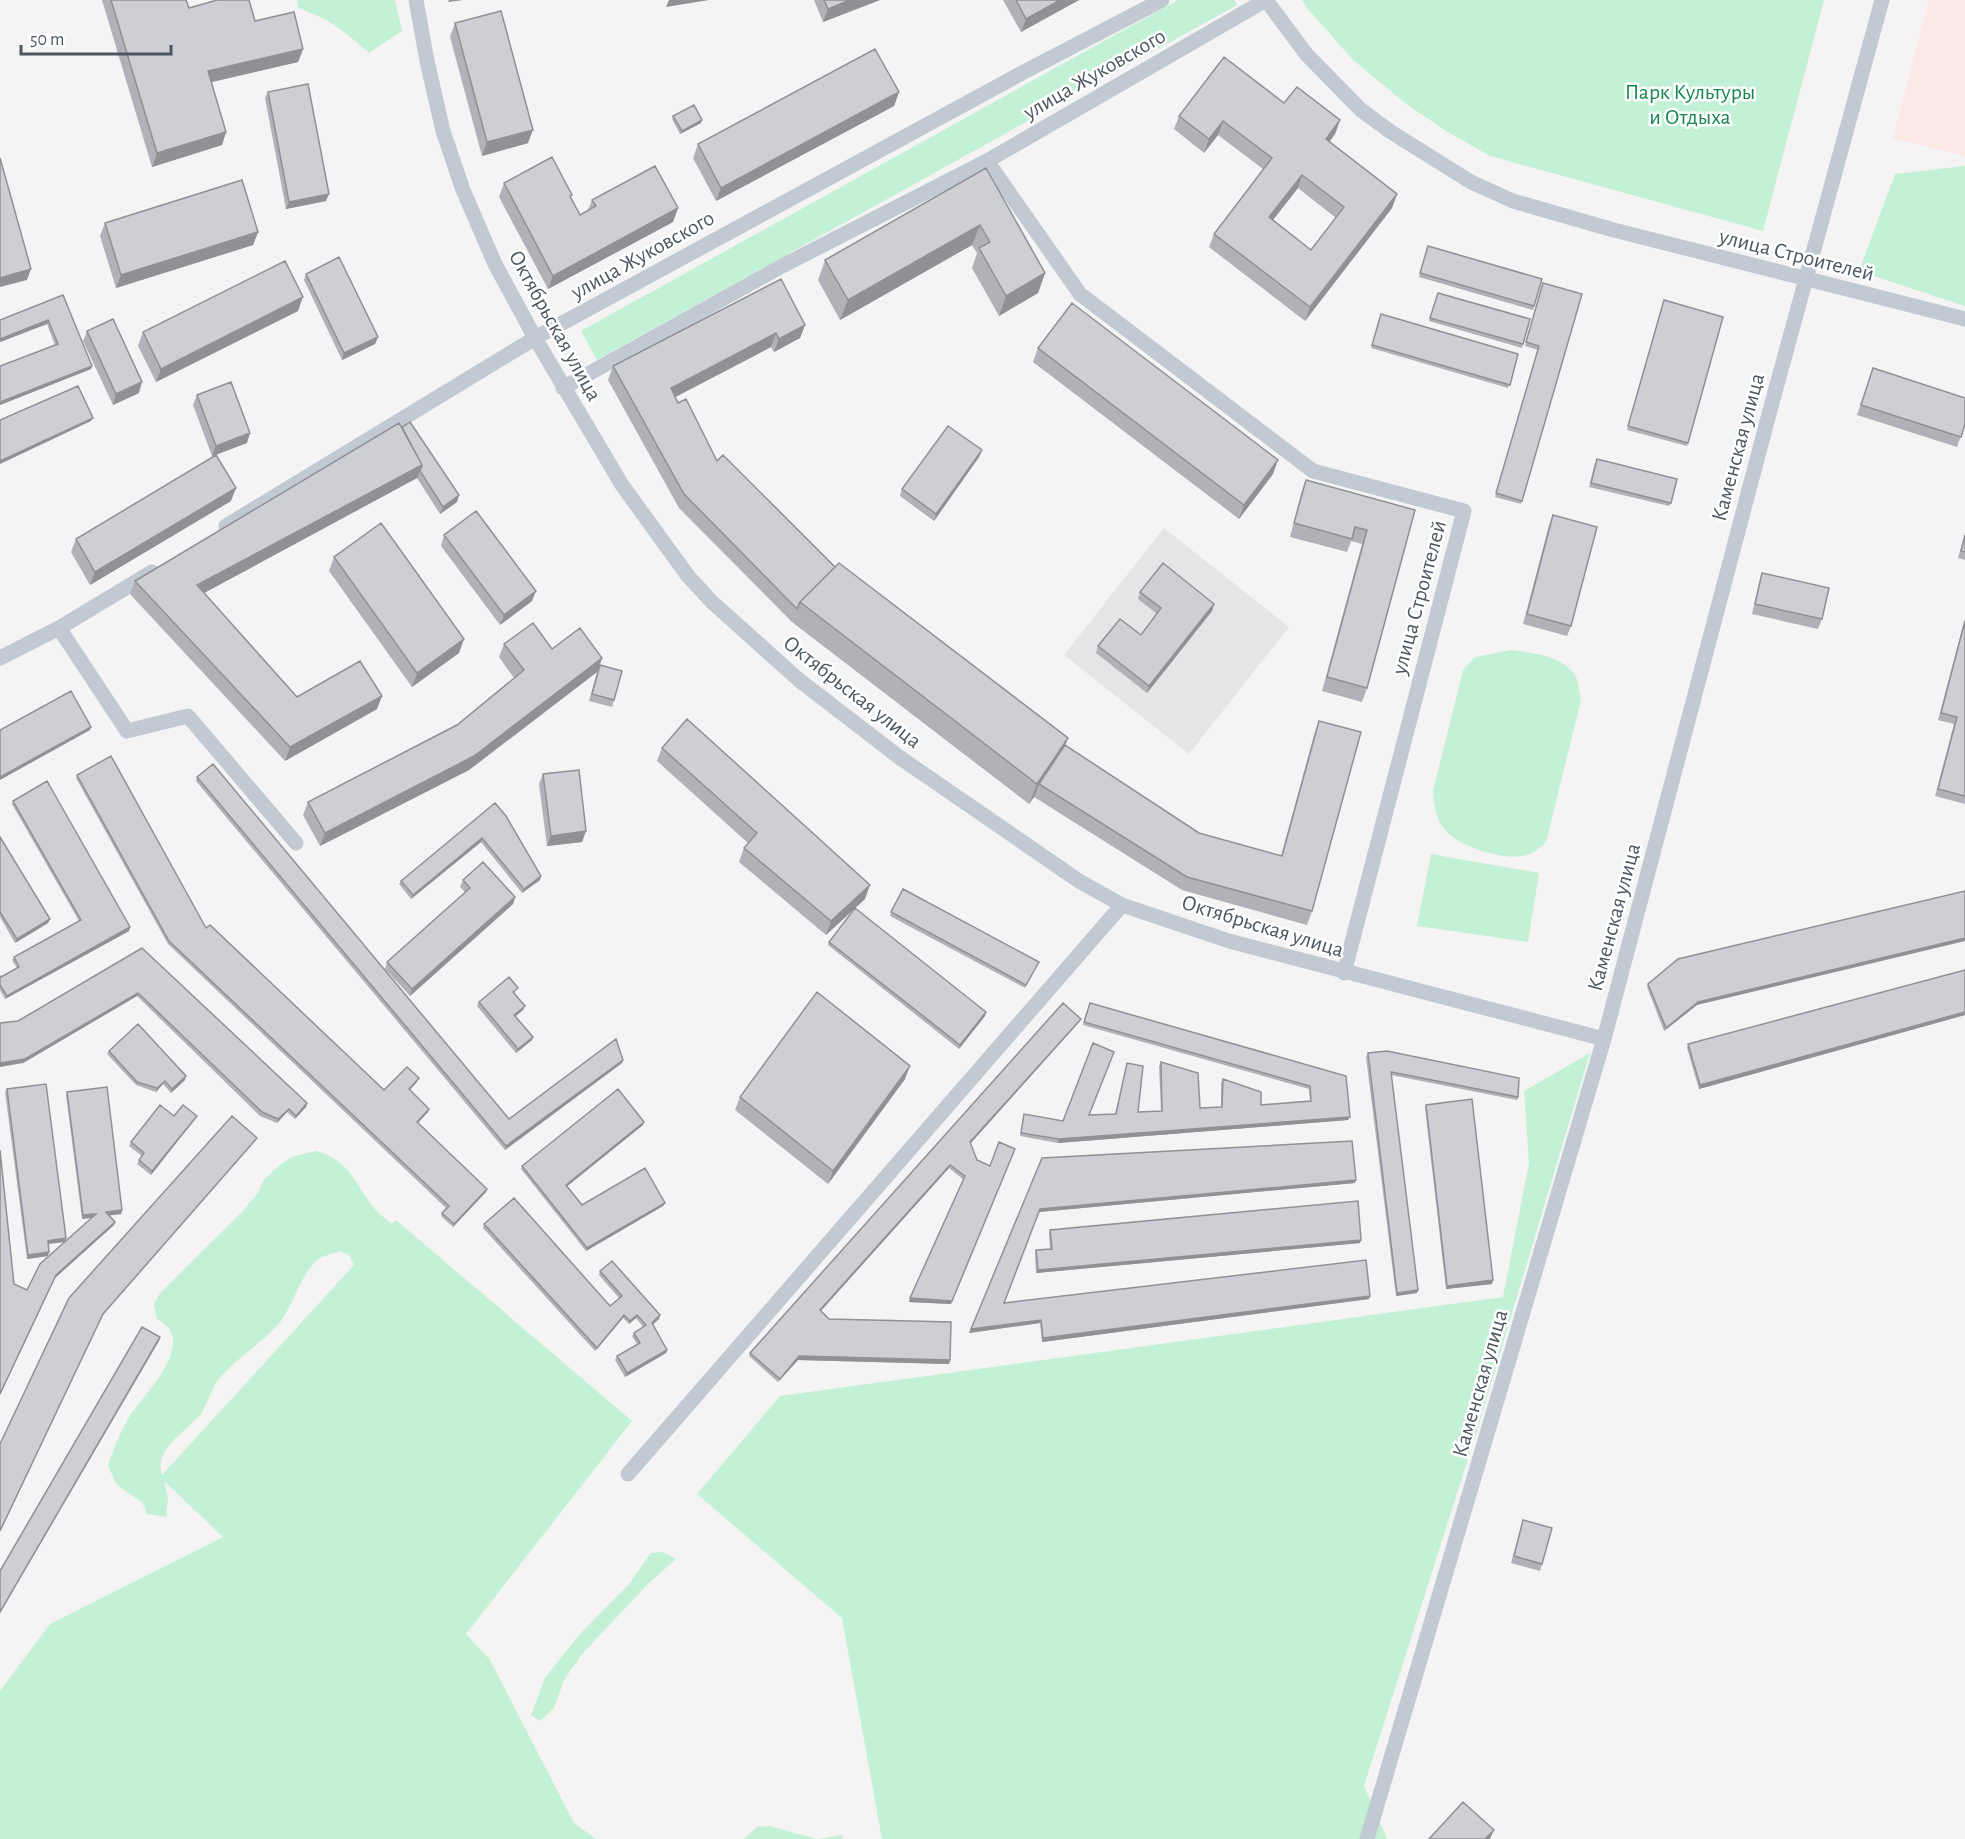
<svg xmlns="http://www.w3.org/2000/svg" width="1965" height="1839" viewBox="0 0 1965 1839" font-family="'Alegreya Sans',sans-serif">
<rect width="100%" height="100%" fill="#f5f3f3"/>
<path fill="#e6e4e5" d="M1164,528L1289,627L1189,754L1064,655Z"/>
<path fill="#fce8e6" d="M1929,0H1965V156L1893,138Z"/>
<path fill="#c3f1d5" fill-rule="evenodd" d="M297,0H395L402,31L369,53C344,31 330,19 298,8Z
M1178,0H1234L1237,5L597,360L581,331Z
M1302,0H1824L1763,231L1490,156L1446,131L1405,103L1352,59L1308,9Z
M1965,166V306L1859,271L1895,174Z
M1512,650C1533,653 1564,656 1576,677C1579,683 1579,693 1581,700L1546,842C1538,849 1532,855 1522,856C1502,860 1458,846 1445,830C1436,819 1434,805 1433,791L1463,670L1475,657Z
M1431,854L1539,873L1528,942L1417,926Z
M1590,1053L1475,1437L1364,1786L1387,1839H882L842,1618L697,1494L780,1396L1503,1297L1529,1163L1524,1091Z
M316,1151C350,1160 354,1183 374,1208C379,1214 386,1219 392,1224L396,1220L632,1421L466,1634L490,1660L574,1823L596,1839H0V1691L50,1624L223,1537L164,1481L168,1497L166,1517L147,1514L142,1502L117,1485L108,1466C113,1449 119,1435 128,1419C142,1396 201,1341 157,1319L154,1305L160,1293L241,1213L258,1193L263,1181L281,1164L292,1157ZM340,1251L349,1255L354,1265L162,1475C153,1447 189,1431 202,1412C209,1401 212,1385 222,1375C239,1357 260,1344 277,1326C294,1307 301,1269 322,1257C328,1255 334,1253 340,1251Z
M663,1552L676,1559L648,1584L582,1654L564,1680L554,1708L540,1721L531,1715L545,1678L578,1636L629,1584L651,1553Z
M769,1826L818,1839L843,1835L842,1839H744L757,1827Z"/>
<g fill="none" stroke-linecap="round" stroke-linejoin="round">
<path stroke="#c1cad2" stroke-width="15" d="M416,0L427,61L443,131L463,190L495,264L535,338L622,485L688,576L712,602L799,680L899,757L1079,881L1122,905L1229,941L1604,1039
M1266,0L1307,55L1361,110L1391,132L1471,182L1513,201L1610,229L1965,319
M987,161L1080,294L1313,471L1464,511L1344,973
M563,388L782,266L987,161L1266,0
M226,526L535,338L1020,74L1162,0
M59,628L127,731L188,716L296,843
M0,658L59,628L152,572
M628,1474L1122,905
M1367,1839L1604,1039L1769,414L1882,0"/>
</g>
<path fill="#b0b2b7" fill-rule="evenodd" d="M102,0H186L189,8L255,21L303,49L298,62L211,82L226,132L222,145L152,167Z
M814,0H880L823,22Z
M1003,0H1079L1021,32Z
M455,23L528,143L482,156L450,37Z
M268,92L326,201L286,209L265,98Z
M899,92L894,106L716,201L693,158L698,144Z
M1284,103L1340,120L1335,134L1329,142L1397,194L1392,208L1305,321L1209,247L1214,234L1263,169L1218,135L1204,153L1174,129L1179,116ZM1298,188L1336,218L1311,250L1273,220Z
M673,116L701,123L680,134L672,119Z
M986,168L1045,273L1038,293L999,316L972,268L977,253L972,245L840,320L818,280L825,260Z
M504,183L571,199L580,215L588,210L592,200L678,208L673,222L548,289L499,197Z
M105,223L258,232L253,245L116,288L100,236Z
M1428,246L1542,279L1533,310L1419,277Z
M306,274L378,337L375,344L342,360L304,280Z
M1543,283L1582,294L1521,504L1495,497L1538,350L1525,346Z
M1438,293L1530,319L1522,348L1429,321Z
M63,295L92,366L91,369L0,405V366L55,345L47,324L0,342Z
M1664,300L1723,317L1687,446L1627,430Z
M298,311L156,382L138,346L143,332Z
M1381,314L1518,354L1508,388L1371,348Z
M805,325L800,338L774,352L771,347L675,397L717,461L835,567L1065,745L1199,833L1281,856L1314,735L1319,721L1312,911L1307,925L1182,890L1034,797L1029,804L792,622L679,508L608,380L613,366Z
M87,331L139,393L113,405L83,341Z
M1038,348L1273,474L1239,519L1033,362Z
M1873,368L1965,424L1957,447L1857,415Z
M197,395L247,443L216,455L231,501L90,585L71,552L76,539L216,455L212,456L193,405Z
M402,427L459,495L457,502L440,514L417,478L204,593L297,697L377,709L285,761L130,594L135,581Z
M982,450L979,457L934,521L900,496L902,489Z
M1595,463L1671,503L1669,506L1589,487Z
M1306,480L1415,510L1367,688L1362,702L1322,691L1362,544L1351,541L1347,552L1290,537L1301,494Z
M1553,515L1571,626L1567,636L1523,624L1549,525Z
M1965,533V560L1958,558Z
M444,535L532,601L500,625L441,546Z
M334,557L459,653L412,687L329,571Z
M1762,573L1822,619L1818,629L1752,614L1759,583Z
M1140,592L1214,604L1212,611L1147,693L1096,653L1098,646L1141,635L1157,614L1138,599Z
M1965,618V804L1935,796L1954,724L1938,720Z
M504,644L552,649L602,658L600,665L614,700L612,707L589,701L597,672L469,770L320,846L303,815L308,802L457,725L514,678L499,657Z
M662,748L865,899L826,935L739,862L744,848L748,843L657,761Z
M543,774L586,831L582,842L547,846L539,784Z
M77,775L206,928L384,1090L417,1082L410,1090L429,1109L428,1112L418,1123L486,1192L453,1227L441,1216L442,1213L446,1208L168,944L76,778Z
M197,777L509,1119L623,1060L622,1063L505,1150L196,781Z
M13,801L130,927L129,931L5,999L0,990V976L1,977L17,968L12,960L14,957L79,921L12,804Z
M495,803L540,880L522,893L481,842L411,899L399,884L401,881Z
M0,837L48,923L15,943L0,917Z
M463,880L515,897L513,904L410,996L385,969L387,962L465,892L460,887Z
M891,912L1039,962L1025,988L890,916Z
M829,942L986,1012L985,1016L959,1049L828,945Z
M142,948L307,1103L306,1107L295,1119L287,1112L277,1123L260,1116L137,996L23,1063L18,1021Z
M1965,970V1015L1699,1089L1687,1048L1688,1044Z
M1648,984L1697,1005L1664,1031L1647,987Z
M516,992L514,994L525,1006L523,1010L516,1016L533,1037L532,1040L516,1053L477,1006L479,1002Z
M1090,1003L1346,1076L1348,1120L1058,1143L1020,1136L1024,1114L1063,1121L1089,1115L1115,1114L1127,1063L1138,1112L1161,1111L1159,1066L1161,1062L1200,1108L1221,1107V1083L1223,1079L1261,1105L1310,1101L1309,1089L1083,1025Z
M1079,1022L971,1143L951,1304L909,1302L964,1180L949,1168L821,1311L829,1319L950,1360L949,1364L798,1360L778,1382L749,1356L750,1353Z
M109,1051L185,1080L171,1093L163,1084L156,1092L136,1085L107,1054Z
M1368,1053L1518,1097L1517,1100L1391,1075L1418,1290L1417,1293L1396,1296L1366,1057Z
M905,1079L828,1184L735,1110L740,1097Z
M7,1089L66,1238L65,1241L92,1218L82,1219L66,1095L67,1092L122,1210L121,1214L109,1215L115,1222L114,1225L55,1278L0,1395L14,1284L27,1290L65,1242L48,1244V1256L27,1259L5,1092Z
M1426,1105L1492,1284L1446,1289L1425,1108Z
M174,1116H197L195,1119L151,1175L137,1164L142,1156L129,1146L131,1142Z
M643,1125L567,1186L582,1205L665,1203L663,1206L586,1251L521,1169L522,1166Z
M1042,1158L1355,1183L1039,1212L1004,1303L1369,1299L1042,1342L1040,1323L969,1333Z
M484,1224L610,1306L619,1298L599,1275L600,1271L660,1315L659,1319L653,1324L667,1350L666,1353L625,1377L615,1360L617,1356L637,1344L632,1336L634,1333L643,1327L636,1318L629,1324L623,1318L595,1351L483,1228Z
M1050,1230L1360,1243L1036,1273L1035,1254L1036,1250L1050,1249L1049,1233Z
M1523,1520L1542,1564L1540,1571L1511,1563Z"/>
<path fill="#909195" d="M449,0H463L448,2Z
M669,0H709L666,7Z
M850,0H880L823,22L828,9Z
M1060,0H1079L1021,32L1026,19Z
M303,49L298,62L203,84L208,71Z
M899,92L894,106L716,201L721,188Z
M702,120L701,123L680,134L682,131Z
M1340,120L1335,134L1321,153L1326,139Z
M1223,121L1218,135L1204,153L1209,139Z
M533,130L528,143L482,156L487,142Z
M226,132L222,145L152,167L157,153Z
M1302,175L1298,188L1264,231L1269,217Z
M329,194L326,201L286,209L289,202Z
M1397,194L1392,208L1305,321L1310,307Z
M678,208L673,222L548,289L553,276Z
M980,225L972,245L840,320L848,300Z
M258,232L253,245L116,288L121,275Z
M31,269L27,280L0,287V278Z
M1045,273L1038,293L999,316L1006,296Z
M303,297L298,311L156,382L161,369Z
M48,320L47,324L0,342V339Z
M805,325L800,338L774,352L779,339Z
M776,333L771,347L666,402L671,388Z
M378,337L375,344L342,360L344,353Z
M92,366L91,369L0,405V402Z
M142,382L139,393L113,405L116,394Z
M93,418L91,421L0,464V461Z
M250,433L247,443L212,456L216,446Z
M982,450L979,457L934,521L936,514Z
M1278,460L1273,474L1239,519L1244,505Z
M422,465L417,478L193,599L197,585Z
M236,488L231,501L90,585L95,572Z
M459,495L457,502L440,514L443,507Z
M536,591L532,601L500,625L504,615Z
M1214,604L1212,611L1147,693L1149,686Z
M464,639L459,653L412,687L417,673Z
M602,658L597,672L469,770L320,846L325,833Z
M382,696L377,709L285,761L290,747Z
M91,727L90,730L0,780V777Z
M1068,738L1061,758L1039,784L1034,797L1029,804L1037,784Z
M586,831L582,842L547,846L551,836Z
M482,838L481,842L411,899L413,895Z
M541,876L540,880L522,893L524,889Z
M870,885L865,899L826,935L831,921Z
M515,897L513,904L410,996L412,989Z
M50,919L48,923L15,943L17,939Z
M130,927L129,931L5,999L7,996Z
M1965,938V941L1697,1005L1664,1031L1666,1028L1698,1002Z
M138,993L137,996L23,1063L0,1067V1063Z
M525,1006L523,1010L513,1018L514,1015Z
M986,1012L985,1016L959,1049L960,1045Z
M1965,1012V1015L1699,1089L1700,1085Z
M1081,1019L1079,1022L969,1145L970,1142Z
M533,1037L532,1040L516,1053L518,1049Z
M623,1060L622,1063L505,1150L506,1146Z
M910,1066L905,1079L828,1184L833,1171Z
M186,1076L185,1080L171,1093L172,1089Z
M419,1078L417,1082L407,1092L409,1089Z
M165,1081L163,1084L156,1092L157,1088Z
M307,1103L306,1107L295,1119L296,1116Z
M289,1109L287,1112L277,1123L278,1119Z
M429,1109L428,1112L416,1125L417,1122Z
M197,1116L195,1119L151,1175L152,1171Z
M1350,1117L1348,1120L1058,1143L1059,1139Z
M644,1122L643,1125L565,1188L566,1185Z
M257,1138L255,1141L101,1317L103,1314Z
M1014,1152L951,1304L909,1302L910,1298Z
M950,1165L949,1168L818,1314L820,1310Z
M1356,1180L1355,1183L1039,1212L1040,1209Z
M487,1189L486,1192L453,1227L454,1224Z
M665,1203L663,1206L586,1251L587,1248Z
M122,1210L121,1214L105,1216L106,1212Z
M96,1214L95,1217L82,1219L83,1215Z
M115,1222L114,1225L55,1278L56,1275Z
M66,1238L65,1242L46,1244L48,1241Z
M1361,1240L1360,1243L1036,1273L1038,1270Z
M49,1252L48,1256L27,1259L28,1255Z
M1493,1280L1492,1284L1446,1289L1447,1286Z
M1418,1290L1417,1293L1396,1296L1397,1293Z
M1370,1296L1369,1299L1042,1342L1043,1338Z
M624,1315L623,1318L595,1351L597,1348Z
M637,1315L636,1318L629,1324L630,1321Z
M660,1315L659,1319L651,1326L652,1323Z
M1041,1320L1040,1323L969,1333L971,1329Z
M160,1337L159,1341L0,1613V1612Z
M667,1350L666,1353L625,1377L627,1373Z
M799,1356L950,1360L949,1364L798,1360L778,1382L780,1379Z
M1494,1830L1490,1839H1485Z"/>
<path fill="#cdcfd5" stroke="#909195" stroke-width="1.5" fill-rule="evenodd" d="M111,0H186L189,8L217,0H249L255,21L294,12L303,49L208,71L226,132L157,153Z
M824,0H850L828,9Z
M1016,0H1060L1026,19Z
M501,11L533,130L487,142L455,23Z
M875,49L899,92L721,188L698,144Z
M1224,57L1284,103L1297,87L1340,120L1326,139L1397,194L1310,307L1214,234L1272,158L1223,121L1209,139L1179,116ZM1302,175L1344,207L1311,250L1269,217Z
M308,84L329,194L289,202L268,92Z
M694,105L702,120L682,131L673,116Z
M552,157L572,195L570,196L580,215L596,206L592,200L655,166L678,208L553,276L504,183Z
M0,158L31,269L0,278Z
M986,168L1045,273L1006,296L979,248L990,242L980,225L848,300L825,260Z
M242,180L258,232L121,275L105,223Z
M1428,246L1542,279L1534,306L1420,273Z
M339,257L378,337L344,353L306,274Z
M285,261L303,297L161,369L143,332Z
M781,279L805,325L779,339L776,333L671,388L678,403L686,399L717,461L723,455L835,567L800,602L797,609L684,494L613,366Z
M1543,283L1582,294L1522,501L1496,493L1539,346L1526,342Z
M1438,293L1530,319L1523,344L1430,318Z
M63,295L92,366L0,402V366L58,344L48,320L0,339V320Z
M1664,300L1723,317L1688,443L1628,426Z
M1072,303L1278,460L1244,505L1038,348Z
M1381,314L1518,354L1510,385L1372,345Z
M113,319L142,382L116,394L87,331Z
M1873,368L1965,398V424L1961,437L1861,405Z
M231,382L250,433L216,446L197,395Z
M78,386L93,418L0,461V420Z
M410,422L459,495L443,507L420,471L422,465L402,427Z
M399,423L422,465L197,585L297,697L360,661L382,696L290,747L135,581Z
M948,426L982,450L936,514L902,489Z
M216,455L236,488L95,572L76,539Z
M1597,459L1677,479L1671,503L1591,483Z
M1306,480L1415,510L1367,688L1327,677L1367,530L1355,527L1352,539L1294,523Z
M476,511L536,591L504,615L444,535Z
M1553,515L1597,527L1571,626L1527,614Z
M381,523L464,639L417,673L334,557Z
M1965,535V552L1961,551Z
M839,563L1068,738L1037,784L800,602Z
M1163,563L1214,604L1149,686L1098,646L1120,619L1141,635L1161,608L1140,592Z
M1762,573L1829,588L1822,619L1755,604Z
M1965,621V796L1938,789L1957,717L1941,713Z
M533,623L552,649L580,628L602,658L474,756L325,833L308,802L457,725L524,670L504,644Z
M600,665L622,671L614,700L592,694Z
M71,691L91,727L0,777V730Z
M687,719L870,885L831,921L744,848L757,833L662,748Z
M1319,721L1361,732L1312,911L1187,877L1039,784L1065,745L1199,833L1282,856Z
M111,756L206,928L210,925L384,1090L407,1067L419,1078L409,1089L429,1109L417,1122L487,1189L454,1224L442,1213L449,1206L169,941L77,775Z
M213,764L509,1119L616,1039L623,1060L506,1146L197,777Z
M579,770L586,831L551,836L543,774Z
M47,781L130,927L7,996L0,985V976L1,977L19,967L14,957L81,920L13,801Z
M495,803L506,816L541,876L524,889L482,838L413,895L401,881Z
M0,837L50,919L17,939L0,912Z
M483,862L515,897L412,989L387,962L470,888L463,880Z
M903,889L1039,962L1026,985L891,912Z
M1965,891V938L1698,1002L1666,1028L1648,984L1678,959Z
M855,908L986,1012L960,1045L829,942Z
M142,948L307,1103L296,1116L289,1109L278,1119L262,1112L138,993L25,1059L0,1063V1023L18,1021Z
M1965,970V1012L1700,1085L1688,1044Z
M509,977L518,988L513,992L525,1006L514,1015L533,1037L518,1049L479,1002Z
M817,992L910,1066L833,1171L740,1097Z
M1063,1003L1081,1019L970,1142L977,1160L990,1166L999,1142L1015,1149L952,1301L910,1298L965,1176L950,1165L820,1310L829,1319L951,1322L950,1360L799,1356L780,1379L750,1353Z
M1090,1003L1346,1076L1350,1117L1059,1139L1021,1133L1024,1114L1063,1121L1093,1043L1114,1052L1089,1115L1116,1114L1127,1063L1143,1066L1138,1112L1162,1111L1161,1062L1198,1073L1200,1108L1222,1107L1223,1079L1261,1092V1105L1311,1101L1310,1086L1084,1022Z
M138,1024L186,1076L172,1089L165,1081L157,1088L137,1082L109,1051Z
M1387,1051L1519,1078L1518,1097L1391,1072L1418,1290L1397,1293L1368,1053Z
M46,1084L66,1238L48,1241L49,1252L28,1255L7,1089Z
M107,1087L122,1210L106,1212L115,1222L56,1275L0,1394V1150L14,1284L27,1290L40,1264L96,1214L83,1215L67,1092Z
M618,1089L644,1122L566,1185L582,1205L645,1168L665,1203L587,1248L522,1166Z
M1472,1099L1493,1280L1447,1286L1426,1105Z
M160,1105L174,1116L183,1105L197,1116L152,1171L139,1160L144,1153L131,1142Z
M232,1116L257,1138L103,1314L0,1531V1444L69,1298Z
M1352,1141L1356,1180L1040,1209L1004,1303L1366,1260L1370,1296L1043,1338L1041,1320L971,1329L1042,1158Z
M514,1198L610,1306L622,1296L600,1271L612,1261L660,1315L652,1323L667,1350L627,1373L617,1356L640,1343L634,1333L646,1325L637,1315L630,1321L624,1315L597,1348L484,1224Z
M1358,1201L1361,1240L1038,1270L1036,1250L1052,1249L1050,1230Z
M142,1327L160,1337L0,1612V1571Z
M1523,1520L1552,1528L1542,1564L1514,1556Z
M1463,1802L1494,1830L1485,1839H1429Z"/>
<g text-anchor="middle" stroke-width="5" stroke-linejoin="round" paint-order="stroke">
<g font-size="22" fill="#4a5661" stroke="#fff">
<text transform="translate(1094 73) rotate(-30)" y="8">улица Жуковского</text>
<text transform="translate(642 254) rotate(-29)" y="8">улица Жуковского</text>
<text transform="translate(1797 254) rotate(14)" y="8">улица Строителей</text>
<text transform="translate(556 325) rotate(61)" y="8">Октябрьская улица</text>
<text transform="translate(1737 447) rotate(-75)" y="8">Каменская улица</text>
<text transform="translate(1418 597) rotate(-75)" y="8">улица Строителей</text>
<text transform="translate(853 691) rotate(38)" y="8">Октябрьская улица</text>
<text transform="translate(1613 917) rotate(-75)" y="8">Каменская улица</text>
<text transform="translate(1263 925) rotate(17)" y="8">Октябрьская улица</text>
<text transform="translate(1479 1383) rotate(-74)" y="8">Каменская улица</text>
</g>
<g font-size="22" fill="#17864f" stroke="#fff">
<text x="1690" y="99">Парк Культуры<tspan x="1690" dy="25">и Отдыха</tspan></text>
</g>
</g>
<path d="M21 45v9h150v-9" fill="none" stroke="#4a5661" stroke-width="3"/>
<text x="30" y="45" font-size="18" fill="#4a5661" stroke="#ffffff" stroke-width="4.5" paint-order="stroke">50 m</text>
</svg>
